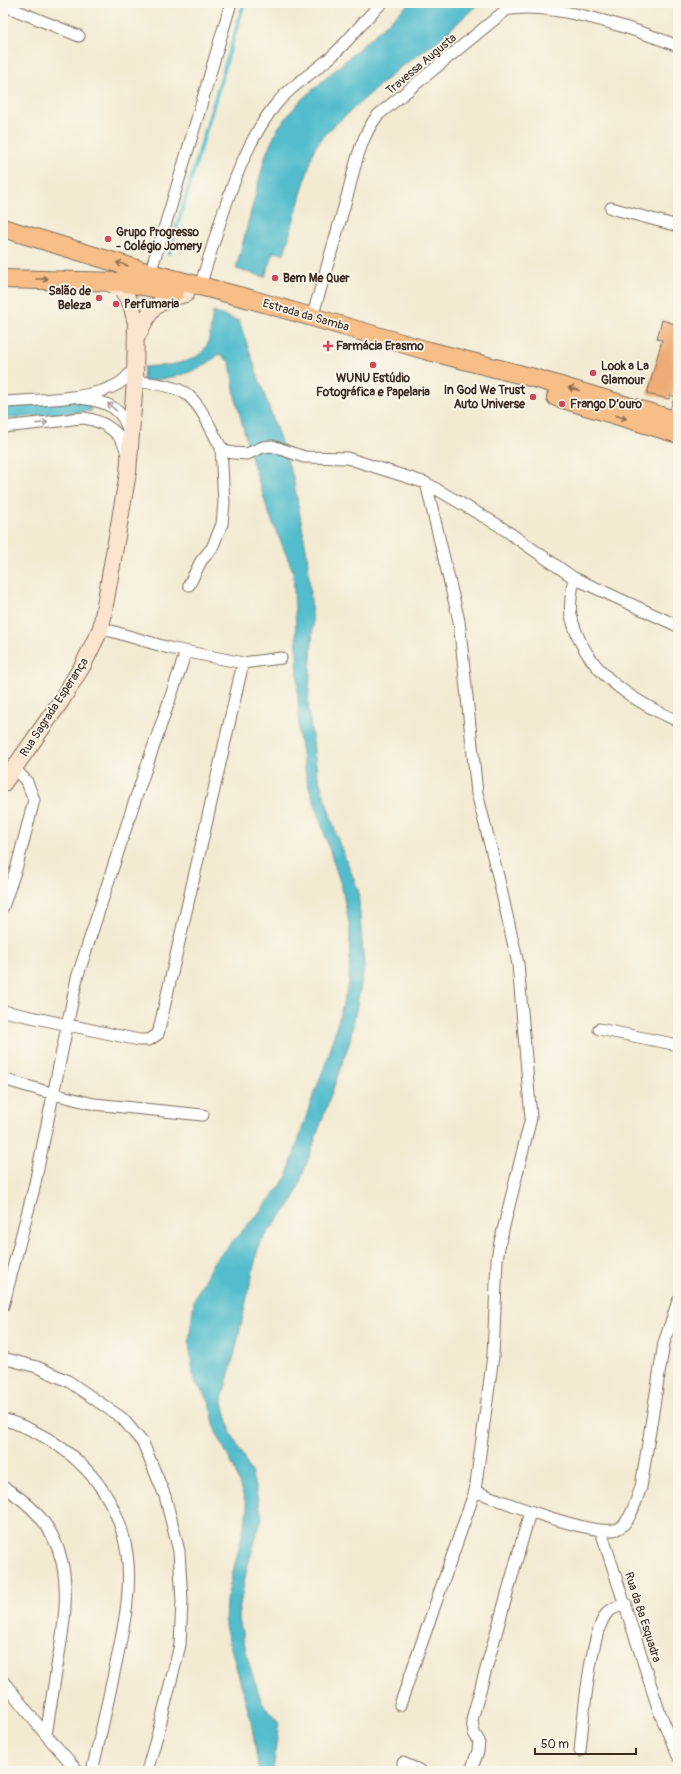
<svg xmlns="http://www.w3.org/2000/svg" width="681" height="1774" viewBox="0 0 681 1774" font-family="Pangolin,sans-serif">
<rect width="100%" height="100%" fill="#fbf7ec"/>
<filter id="ink" filterUnits="userSpaceOnUse"><feTurbulence type="fractalNoise" baseFrequency=".025" numOctaves="2"/><feDisplacementMap in="SourceGraphic" scale="8" xChannelSelector="R" yChannelSelector="G"/><feConvolveMatrix kernelMatrix="1 2 1 2 8 2 1 2 1" color-interpolation-filters="sRGB"/></filter>
<filter id="wash" filterUnits="userSpaceOnUse"><feTurbulence type="fractalNoise" baseFrequency=".012" numOctaves="4" result="noise"/><feDisplacementMap in="SourceGraphic" scale="16" xChannelSelector="R" yChannelSelector="G"/><feGaussianBlur stdDeviation="0.9" result="paint"/><feColorMatrix in="noise" values="0 0 0 0 0 0 0 0 0 0 0 0 0 0 0 0 0 1.4 0 .05"/><feComposite in="paint" operator="in"/></filter>
<g filter="url(#wash)">
<rect width="100%" height="100%" fill="#f3ead2"/>
<path fill="#52bdcd" stroke="#467476" d="M410,3H479L439,40L398,69L327,132L314,149L284,254L273,252L265,277L236,269L266,154L278,128L299,102Z
M213,312L239,321L293,477L307,554L313,625L308,706L317,773L339,843L358,889L364,968L350,1041L294,1199L259,1244L235,1352L222,1399L231,1433L252,1474L262,1517L247,1568L238,1615L249,1664L262,1703L279,1721L273,1771H259L251,1721L225,1626L226,1601L248,1510L234,1468L216,1432L209,1400L194,1381L189,1343L194,1300L214,1261L258,1214L286,1179L309,1108L329,1054L349,982L350,928L342,888L307,780L299,737L297,651L293,571L268,511L251,457L235,396L230,362L219,354C196,375 173,377 143,382L144,367C164,365 199,366 208,343C211,334 211,322 213,312Z
M90,399L91,411L3,419V407Z"/>
<g fill="none" stroke-linecap="round" stroke-linejoin="round">
<path stroke="#52bdcd" stroke-width="4" d="M169,253L244,3"/>
</g>
<g id="blocks">
<path fill="#efab74" d="M662,320L678,325V388L676,397L670,395L669,399L647,394L662,340L657,339Z"/>
</g>
</g>
<g filter="url(#ink)">
<use href="#blocks" fill-opacity="0" stroke="#7b6d5d" stroke-width="1"/>
<g fill="none" stroke-linecap="round" stroke-linejoin="round">
<g stroke="#7b6d5d" stroke-width="13">
<path id="street" d="M3,5L79,36
M611,208L678,226
M150,273C179,184 204,93 231,3
M200,286C219,228 238,149 277,103C293,84 314,72 332,56C350,40 364,19 382,3
M312,317C324,278 335,239 346,200C354,172 359,138 378,115L506,10C549,0 635,29 678,46
M135,381C149,383 164,384 177,389C200,397 209,428 221,447L227,452L234,453L247,454L263,447L272,446L304,457L347,458L426,483L498,525L574,578L678,626
M80,398C105,401 124,407 129,434
M3,402C34,400 91,400 118,384C125,380 130,374 135,367
M674,419L678,404
M3,427C22,425 40,423 59,421C67,420 76,418 84,418C104,421 125,434 127,456
M574,578C572,590 569,603 571,615C583,670 630,700 678,721
M189,585L201,561L212,548L222,524L224,503L221,447
M101,628L169,648L243,663L281,658
M3,907L17,866L34,800L27,782L15,769
M3,1011L139,1040H149L158,1034L243,663
M599,1029L678,1045
M3,1079L54,1094L94,1104L203,1115
M3,1306L34,1188L77,978L132,809L186,652
M3,1358L37,1367L68,1381L122,1418L143,1443L165,1496L179,1551L182,1601L180,1645L159,1729L147,1771
M3,1419C67,1439 117,1486 127,1554C132,1589 124,1625 117,1659C109,1696 101,1734 92,1771
M3,1487C74,1528 71,1589 58,1660C54,1685 50,1710 46,1735
M475,1491C498,1500 597,1538 617,1529C631,1523 636,1500 641,1487L664,1343L678,1301
M601,1531L659,1711L678,1756
M3,1681L46,1735L78,1771
M400,1705L475,1491L493,1356L497,1259L500,1242L531,1118L518,964L498,876L477,793L459,621L426,483
M580,1751C583,1722 590,1633 607,1613C611,1608 620,1606 626,1604
M403,1763L421,1771
M471,1771L478,1751L479,1741L474,1733L472,1721L474,1712L530,1512"/>
</g>
<g stroke="#7b6d5d" stroke-width="18">
<path id="secondary" d="M137,337C150,309 154,301 186,294
M3,784L61,701L83,665L101,628L128,473L135,381L136,323L131,304L121,288L106,282"/>
</g>
<g stroke="#7b6d5d" stroke-width="20">
<path id="primary" d="M3,228L150,273L250,299L425,350L534,378L678,421
M3,279L120,282L175,292
M556,397L678,434"/>
</g>
<use href="#street" stroke="#fff" stroke-width="11"/>
<use href="#secondary" stroke="#fce5cf" stroke-width="16"/>
<use href="#primary" stroke="#f7be88" stroke-width="18"/>
</g>
<defs><path id="oneway-shaft" d="M-6 0H5M1.5-3L5.5 0L1.5 3" fill="none" stroke-width="1.6" stroke-linecap="round" stroke-linejoin="round"/></defs>
<g stroke="#906d4e">
<use href="#oneway-shaft" transform="translate(122 264) rotate(-163)"/>
<use href="#oneway-shaft" transform="translate(42 279)"/>
<use href="#oneway-shaft" transform="translate(574 389) rotate(-164)"/>
<use href="#oneway-shaft" transform="translate(621 417) rotate(17)"/>
</g>
<g stroke="#a79f9a">
<use href="#oneway-shaft" transform="translate(112 407) rotate(-139)"/>
<use href="#oneway-shaft" transform="translate(42 423) rotate(-6)"/>
</g>
</g>
<g fill="#d1495b" stroke="#fbf7ec" stroke-width="1.5">
<circle cx="108" cy="239" r="4"/>
<circle cx="275" cy="278" r="4"/>
<circle cx="99" cy="298" r="4"/>
<circle cx="116" cy="304" r="4"/>
<path d="M326 340h4v4h4v4h-4v4h-4v-4h-4v-4h4z"/>
<circle cx="373" cy="365" r="4"/>
<circle cx="593" cy="373" r="4"/>
<circle cx="533" cy="397" r="4"/>
<circle cx="562" cy="404" r="4"/>
</g>
<g text-anchor="middle" stroke-width="3.5" stroke-linejoin="round" paint-order="stroke">
<g font-size="12" fill="#3b2a1e" stroke="#fbf7ec">
<text transform="translate(421 64) rotate(-40)" y="4">Travessa Augusta</text>
<text transform="translate(306 315) rotate(16)" y="4">Estrada da Samba</text>
<text transform="translate(54 707) rotate(-57)" y="4">Rua Sagrada Esperança</text>
<text transform="translate(643 1617) rotate(72)" y="4">Rua da 8ª Esquadra</text>
</g>
<g font-size="12" font-weight="bold" fill="#3b2a1e" stroke="#fbf7ec" text-anchor="start">
<text x="116" y="236">Grupo Progresso<tspan x="116" dy="14">- Colégio Jomery</tspan></text>
<text x="283" y="282">Bem Me Quer</text>
<text x="91" y="295" text-anchor="end">Salão de<tspan x="91" dy="14">Beleza</tspan></text>
<text x="124" y="308">Perfumaria</text>
<text x="336" y="350">Farmácia Erasmo</text>
<text x="601" y="370">Look a La<tspan x="601" dy="14">Glamour</tspan></text>
<text x="373" y="382" text-anchor="middle">WUNU Estúdio<tspan x="373" dy="14">Fotográfica e Papelaria</tspan></text>
<text x="525" y="394" text-anchor="end">In God We Trust<tspan x="525" dy="14">Auto Universe</tspan></text>
<text x="570" y="408">Frango D’ouro</text>
</g>
</g>
<rect width="681" height="1774" fill="none" stroke="#fbf7ec" stroke-width="16"/>
<path d="M535 1748v6h101v-6" fill="none" stroke="#3b2a1e" stroke-width="2"/>
<text x="541" y="1748" font-size="12" fill="#3b2a1e" stroke="#fbf7ec" stroke-width="3" paint-order="stroke">50 m</text>
</svg>
